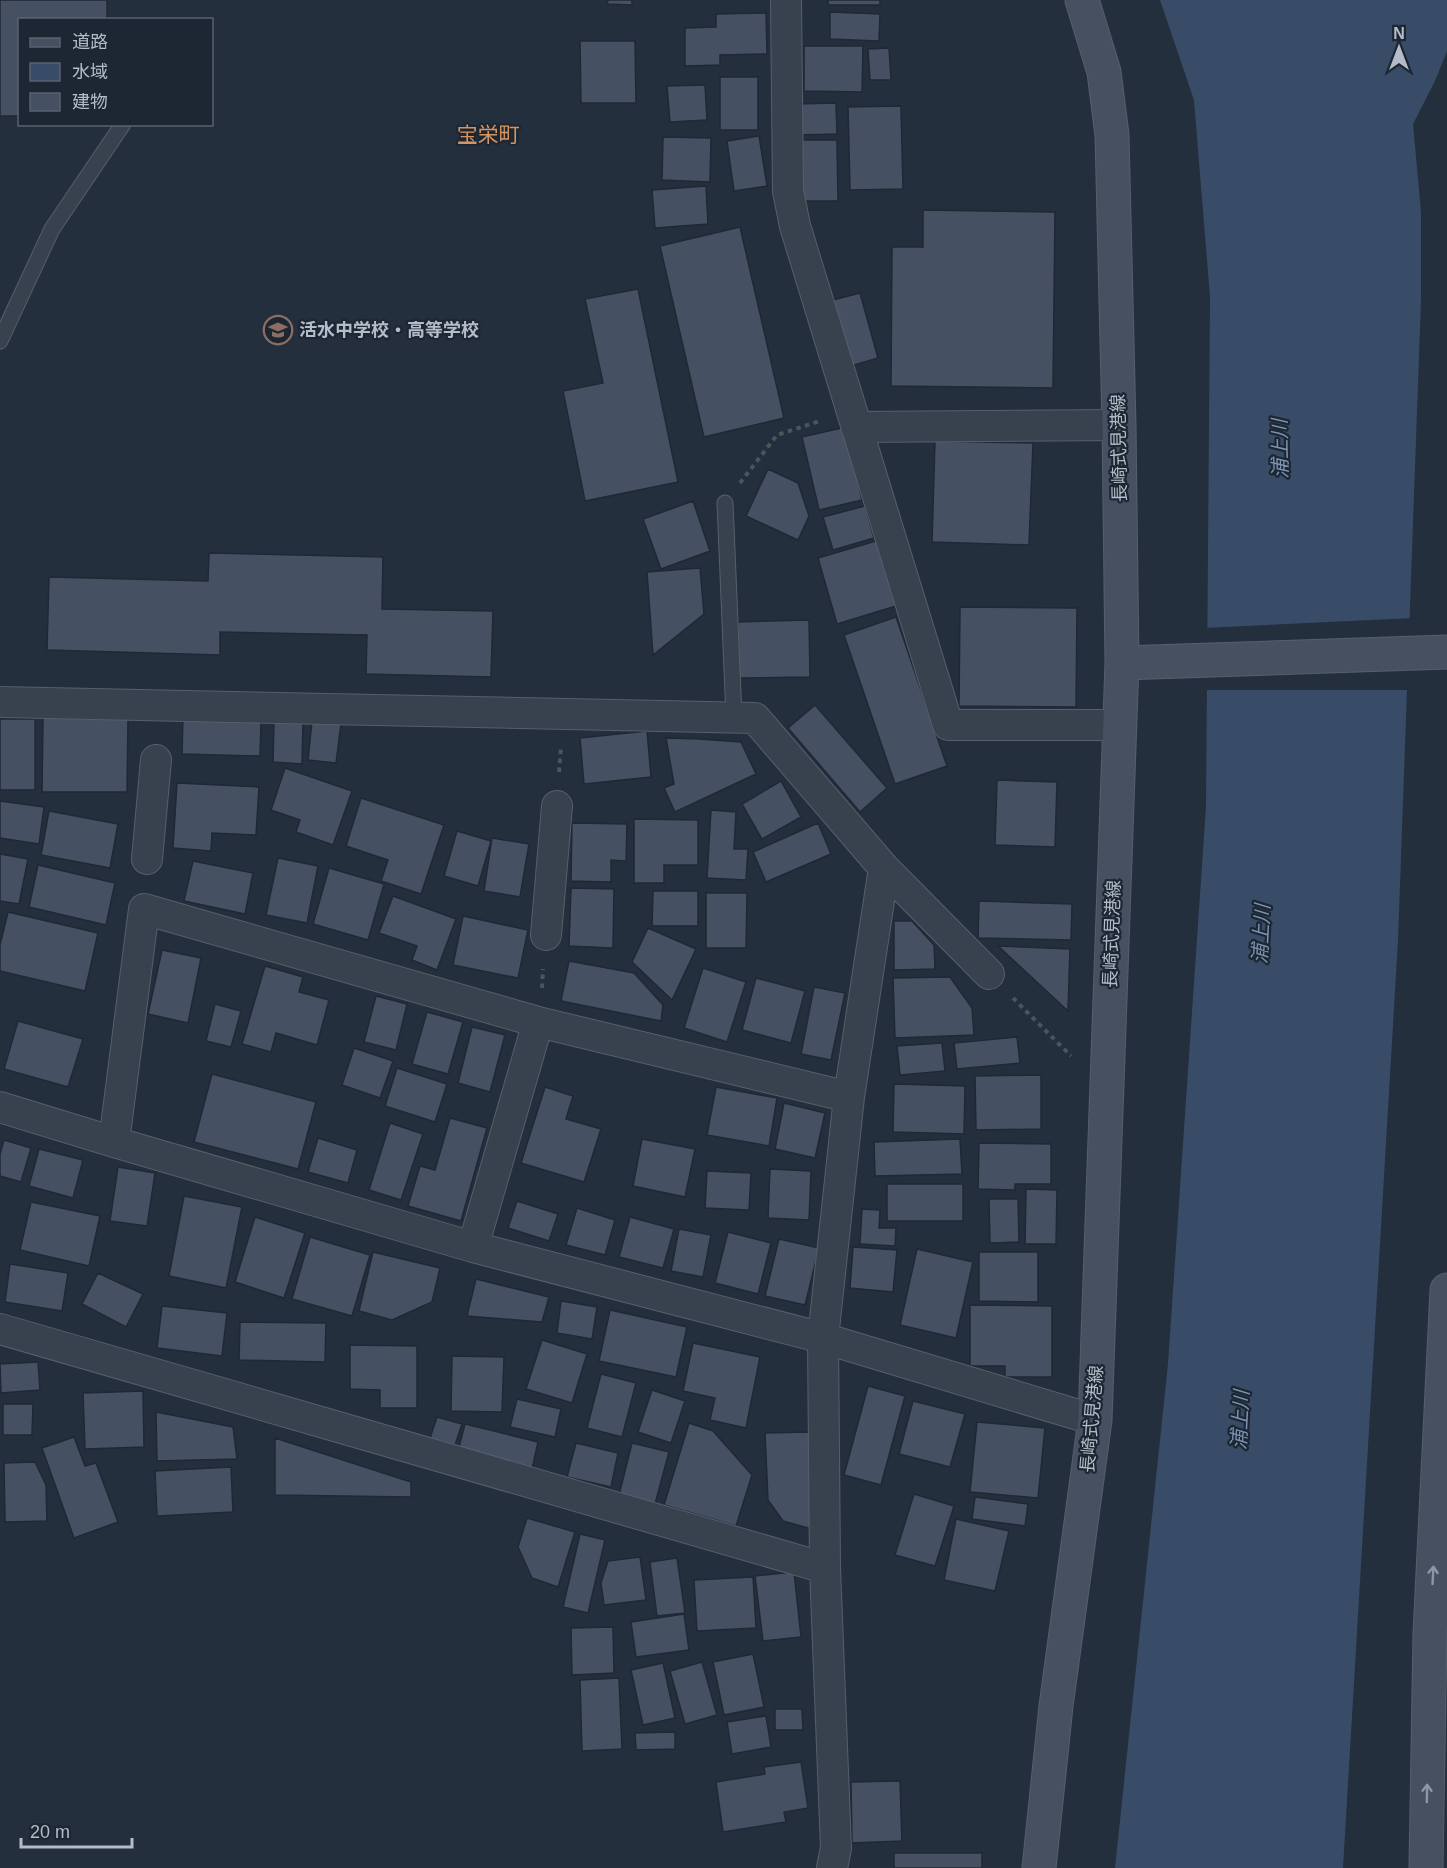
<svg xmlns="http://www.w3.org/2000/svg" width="1447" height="1868" viewBox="0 0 1447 1868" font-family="Helvetica,'Noto Sans JP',sans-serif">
<rect width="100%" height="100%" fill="#242f3e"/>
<path fill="#394c67" d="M1160,0H1447V51L1435,81L1413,124L1421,212V300L1398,940L1343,1868H1115L1168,1364L1206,807L1210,297L1194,100Z"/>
<path fill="#242f3e" d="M1413,618L1410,690H1204V628Z"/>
<path fill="#455162" stroke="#1f2835" stroke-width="1.5" d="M0,0H107V20H20V116H0Z
M608,0H632V5L607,4Z
M828,0H880V5H828Z
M830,12L880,14L879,41L830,39Z
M766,13L767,54L720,55V65L685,66V28L716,27V14Z
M580,41H635L636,103H581Z
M804,46H863L862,92L804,91Z
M889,48L891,80H870L868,49Z
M720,77H758V130H720Z
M705,85L707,120L670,122L667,86Z
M836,103L837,134L798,135L797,104Z
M901,106L903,189L850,190L848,107Z
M759,136L767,186L734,191L727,141Z
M663,137L711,138L710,182L662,180Z
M798,140H837L838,201H799Z
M706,186L708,224L655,228L652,190Z
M923,210L1055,212L1053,388L891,386L892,247H923Z
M740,227L784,418L704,437L660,246Z
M638,289L678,482L585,501L563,391L603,383L585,299Z
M860,293L878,358L851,366L833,300Z
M846,427L862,500L819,510L802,437Z
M935,441L1033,443L1029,545L932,542Z
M768,469L798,483L809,516L798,540L746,516Z
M693,501L710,551L661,569L643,519Z
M865,506L874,538L833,550L823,517Z
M876,541L896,606L837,624L818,558Z
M209,553L383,557L382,609L493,611L491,677L366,674L367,635L220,632V655L47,650L49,577L208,581Z
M700,568L704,614L653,655L647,572Z
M960,607L1077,608L1076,707L959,706Z
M896,617L947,766L895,784L844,635Z
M809,620L810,677L739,678L738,622Z
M815,705L887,788L860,812L788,728Z
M43,718L128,719L127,792H42Z
M183,718L261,720L260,756L182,754Z
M0,719H35V790H0Z
M274,721L303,723L302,764L273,762Z
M312,721L341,724L336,763L308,760Z
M647,731L651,777L584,784L580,738Z
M666,738L699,739L741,742L756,774L675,812L664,788L674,784Z
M285,768L352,791L333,845L296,832L300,820L271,810Z
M997,780L1057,782L1055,847L995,845Z
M781,781L801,817L762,839L742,804Z
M177,783L259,787L256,835L212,833L211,851L173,848Z
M361,798L444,825L421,894L381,881L388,860L346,846Z
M0,801L44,807L39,844L0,838Z
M711,810L736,812L734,849H748L746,880L707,878Z
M49,811L118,824L110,868L41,855Z
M634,819L698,820V865H664V883H634Z
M572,823L627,824L626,861L611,860V882L571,881Z
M818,823L831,854L766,882L753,852Z
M457,831L491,841L478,886L444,876Z
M492,838L529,844L520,897L484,891Z
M0,854L28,859L19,904L0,901Z
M278,858L318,866L307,923L266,915Z
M193,861L253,873L245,914L184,901Z
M38,865L115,883L106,925L29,907Z
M329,868L384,884L368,940L313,924Z
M571,888L614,889L613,948L569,946Z
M653,891H698V926H652Z
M706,893H747L746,948H706Z
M393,896L456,919L437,970L412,960L417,946L379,933Z
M979,901L1072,904L1071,940L978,938Z
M8,912L98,933L85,991L0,971V945Z
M463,916L528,930L518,978L453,965Z
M894,921H912L934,945L935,969L894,970Z
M648,928L696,949L672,1000L632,962Z
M998,946L1070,949L1068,1011Z
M162,950L201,958L188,1023L148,1014Z
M569,961L634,973L663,1005L661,1021L561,1001Z
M265,966L303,977L299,992L329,1000L317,1045L276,1033L271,1052L242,1044Z
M703,968L746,982L727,1042L684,1028Z
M950,977L972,1008L974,1035L895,1038L893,978Z
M756,978L805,991L791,1043L742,1030Z
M814,987L845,993L831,1060L801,1054Z
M376,996L407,1004L396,1050L364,1042Z
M215,1004L241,1011L231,1047L206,1041Z
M427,1012L463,1022L448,1074L412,1064Z
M18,1021L83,1039L68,1087L4,1069Z
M472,1027L505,1035L490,1092L458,1083Z
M1017,1037L1020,1063L957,1069L954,1043Z
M942,1043L945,1071L900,1075L897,1046Z
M354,1048L393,1061L380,1098L342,1085Z
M397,1068L447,1084L435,1122L385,1106Z
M212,1074L316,1102L298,1169L194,1142Z
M1041,1075V1129L976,1130L975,1076Z
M894,1084L965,1086L964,1134L893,1132Z
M545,1087L573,1096L566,1119L601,1129L584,1182L521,1163Z
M716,1087L777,1098L769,1146L707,1135Z
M784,1103L825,1113L815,1158L775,1149Z
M450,1118L487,1128L461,1221L408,1206L420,1166L435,1170Z
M390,1123L423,1134L401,1200L369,1190Z
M318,1138L357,1150L348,1183L308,1172Z
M642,1139L695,1149L685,1197L633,1186Z
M960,1139L962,1174L875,1176L874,1142Z
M4,1140L31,1148L21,1182L0,1176V1154Z
M979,1143L1051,1144V1184H1015V1190L978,1189Z
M39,1149L83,1160L73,1198L29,1186Z
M118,1167L155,1173L147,1226L110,1221Z
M770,1169L811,1171L809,1220L768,1218Z
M707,1171L751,1173L749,1210L705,1208Z
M887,1184H963V1221H887Z
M1026,1189L1057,1190L1056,1244H1025Z
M184,1196L242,1207L226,1288L169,1276Z
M989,1199H1018L1019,1242L990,1243Z
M517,1201L558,1214L549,1241L508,1228Z
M31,1202L100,1216L89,1266L20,1250Z
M577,1208L615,1220L605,1255L566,1245Z
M862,1209L880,1210L879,1228H896L895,1246L860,1244Z
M255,1217L305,1233L284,1298L235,1282Z
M630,1217L674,1229L663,1268L619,1257Z
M679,1229L711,1235L703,1277L671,1271Z
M728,1232L771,1243L758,1294L715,1283Z
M310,1237L370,1255L352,1316L292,1299Z
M779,1239L819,1248L805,1305L765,1296Z
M853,1247L897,1250L893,1292L850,1288Z
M917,1249L973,1262L956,1338L900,1325Z
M373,1252L440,1268L432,1302L392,1320L359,1311Z
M979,1252H1038V1302L979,1301Z
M10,1264L68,1273L62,1311L5,1302Z
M98,1273L143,1294L126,1327L82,1304Z
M476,1279L549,1297L542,1322L467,1316Z
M561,1301L597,1307L592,1339L557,1333Z
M970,1305L1052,1306V1377H1005V1366H970Z
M162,1306L227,1313L222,1356L157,1348Z
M610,1310L687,1327L676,1377L599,1361Z
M240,1322L326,1323L325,1362L239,1360Z
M542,1340L587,1354L572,1403L526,1389Z
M693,1343L760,1357L746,1428L710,1420L715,1398L683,1391Z
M350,1345L417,1346V1408H380V1390L350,1389Z
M452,1356L504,1357L502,1412L451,1411Z
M38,1362L40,1390L1,1393L0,1364Z
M601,1374L636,1383L622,1437L587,1428Z
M868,1386L905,1396L881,1485L844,1475Z
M652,1390L685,1401L671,1443L638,1432Z
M143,1391L144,1447L85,1449L83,1393Z
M517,1399L561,1409L555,1437L510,1427Z
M913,1401L965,1414L950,1467L899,1454Z
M3,1404H33L32,1435H3Z
M156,1412L233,1427L237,1459L157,1461Z
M437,1417L462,1424L455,1445L430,1438Z
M977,1422L1045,1428L1038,1498L970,1492Z
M689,1423L713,1431L752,1475L736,1526L664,1505Z
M465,1424L538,1442L532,1469L458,1451Z
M809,1432L812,1529L783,1521L768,1500L765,1433Z
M74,1437L85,1466L96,1463L118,1522L74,1538L42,1448Z
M275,1438L411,1482V1497L275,1495Z
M576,1443L618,1453L611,1487L567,1477Z
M632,1443L669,1452L655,1504L619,1495Z
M35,1462L46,1485L47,1521L5,1522L4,1463Z
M231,1467L233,1512L157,1516L155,1471Z
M914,1494L954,1506L935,1566L895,1555Z
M975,1497L1028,1504L1025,1526L972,1519Z
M527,1518L575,1532L558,1587L532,1578L518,1547Z
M956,1519L1009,1531L995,1591L944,1580Z
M580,1534L605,1540L588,1613L563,1607Z
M640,1557L646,1600L604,1605L601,1583L608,1561Z
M677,1558L685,1613L657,1616L650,1562Z
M794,1572L801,1637L763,1641L755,1576Z
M753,1577L756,1628L697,1631L694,1580Z
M684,1614L689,1650L636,1657L631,1622Z
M613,1627L614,1673L572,1675L571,1628Z
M753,1654L764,1707L724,1715L713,1662Z
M702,1662L717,1715L685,1724L670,1671Z
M663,1663L675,1718L643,1725L631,1670Z
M619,1678L622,1749L582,1751L580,1680Z
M775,1709H802L803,1730H775Z
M766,1716L771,1747L732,1754L727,1722Z
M675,1732V1749L636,1750L635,1733Z
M801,1762L808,1808L784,1812L786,1822L723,1832L716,1782L765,1774L764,1767Z
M900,1781L902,1841L852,1843L851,1782Z
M894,1853H982V1868H894Z"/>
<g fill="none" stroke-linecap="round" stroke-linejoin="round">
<g stroke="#565f6c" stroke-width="17">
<path id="lane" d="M0,341L52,229L123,124
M725,503L734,717"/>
</g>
<g stroke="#565f6c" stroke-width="32">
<path id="street" d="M786,0L788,191L795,226L948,725H1119
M856,427L1119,425
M0,702L755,718L884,868L989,974
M147,859L156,760
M546,935L557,806
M849,1097L884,868
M0,1107L114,1142L473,1247L823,1338L1095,1420
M114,1142L144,909L538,1022L849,1097L823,1338L825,1568L836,1848L832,1868
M473,1247L538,1022
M0,1329L825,1568"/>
</g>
<g stroke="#565f6c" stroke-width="35">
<path id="secondary" d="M1122,663L1447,652
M1039,1868L1056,1706L1095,1420L1122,663L1119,425L1112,135L1104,72L1082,0
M1426,1868L1430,1634L1447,1290"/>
</g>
<path stroke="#44595c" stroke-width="4" stroke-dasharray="4.5 4.5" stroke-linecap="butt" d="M740,483L777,435L820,421
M559,772L561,747
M542,988L543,969
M1013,998L1071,1056"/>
<use href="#lane" stroke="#38414e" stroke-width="15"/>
<use href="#street" stroke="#38414e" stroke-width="30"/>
<use href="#secondary" stroke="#465061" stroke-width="33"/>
</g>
<defs><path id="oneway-shaft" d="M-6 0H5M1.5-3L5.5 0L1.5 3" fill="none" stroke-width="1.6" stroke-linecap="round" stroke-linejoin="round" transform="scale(1.5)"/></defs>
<g stroke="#8e96a5">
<use href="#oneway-shaft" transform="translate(1433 1575) rotate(-87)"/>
<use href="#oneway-shaft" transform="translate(1427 1793) rotate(-89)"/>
</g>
<defs>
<g id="school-ring" transform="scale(1.5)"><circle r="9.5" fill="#1d2633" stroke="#8d6e63" stroke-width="1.5"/><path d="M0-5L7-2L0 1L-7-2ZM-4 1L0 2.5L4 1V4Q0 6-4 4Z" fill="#8d6e63"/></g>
</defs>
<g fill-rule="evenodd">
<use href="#school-ring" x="278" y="330"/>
</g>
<g text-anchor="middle" stroke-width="4.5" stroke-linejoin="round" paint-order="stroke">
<g font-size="18" font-weight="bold" fill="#b4bcc9" stroke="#1d2633" text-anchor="start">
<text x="299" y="336">活水中学校・高等学校</text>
</g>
<g font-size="18" fill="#b4bcc9" stroke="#1d2633">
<text transform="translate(1119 448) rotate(-91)" y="6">長崎式見港線</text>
<text transform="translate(1112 934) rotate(-88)" y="6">長崎式見港線</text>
<text transform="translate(1092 1419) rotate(-85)" y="6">長崎式見港線</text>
</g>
<g font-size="20" font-style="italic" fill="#7c92b1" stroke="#1d2633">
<text transform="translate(1280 449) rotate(-91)" y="7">浦上川</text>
<text transform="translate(1261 934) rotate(-87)" y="7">浦上川</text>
<text transform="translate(1240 1420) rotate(-87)" y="7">浦上川</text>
</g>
<g font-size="21" fill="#d59563" stroke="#1d2633">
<text x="488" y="142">宝栄町</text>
</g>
</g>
<rect x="18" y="18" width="195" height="108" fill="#1d2633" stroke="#59626f" stroke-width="1.5"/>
<rect x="30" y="38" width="30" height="9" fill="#465061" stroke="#59626f" stroke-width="1.5"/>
<text x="72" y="48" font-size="18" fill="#b4bcc9">道路</text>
<rect x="30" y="63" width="30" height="18" fill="#394c67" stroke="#59626f" stroke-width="1.5"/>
<text x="72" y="78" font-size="18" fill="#b4bcc9">水域</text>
<rect x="30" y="93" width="30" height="18" fill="#455162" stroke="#59626f" stroke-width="1.5"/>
<text x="72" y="108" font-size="18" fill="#b4bcc9">建物</text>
<g transform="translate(1399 48)" stroke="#1d2633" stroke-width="4.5" paint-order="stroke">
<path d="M0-4.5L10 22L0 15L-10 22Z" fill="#b4bcc9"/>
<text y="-9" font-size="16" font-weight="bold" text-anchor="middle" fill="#b4bcc9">N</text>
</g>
<path d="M21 1838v9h111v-9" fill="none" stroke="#b4bcc9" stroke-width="3"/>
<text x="30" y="1838" font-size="18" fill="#b4bcc9" stroke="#1d2633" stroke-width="4.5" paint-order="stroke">20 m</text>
</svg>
